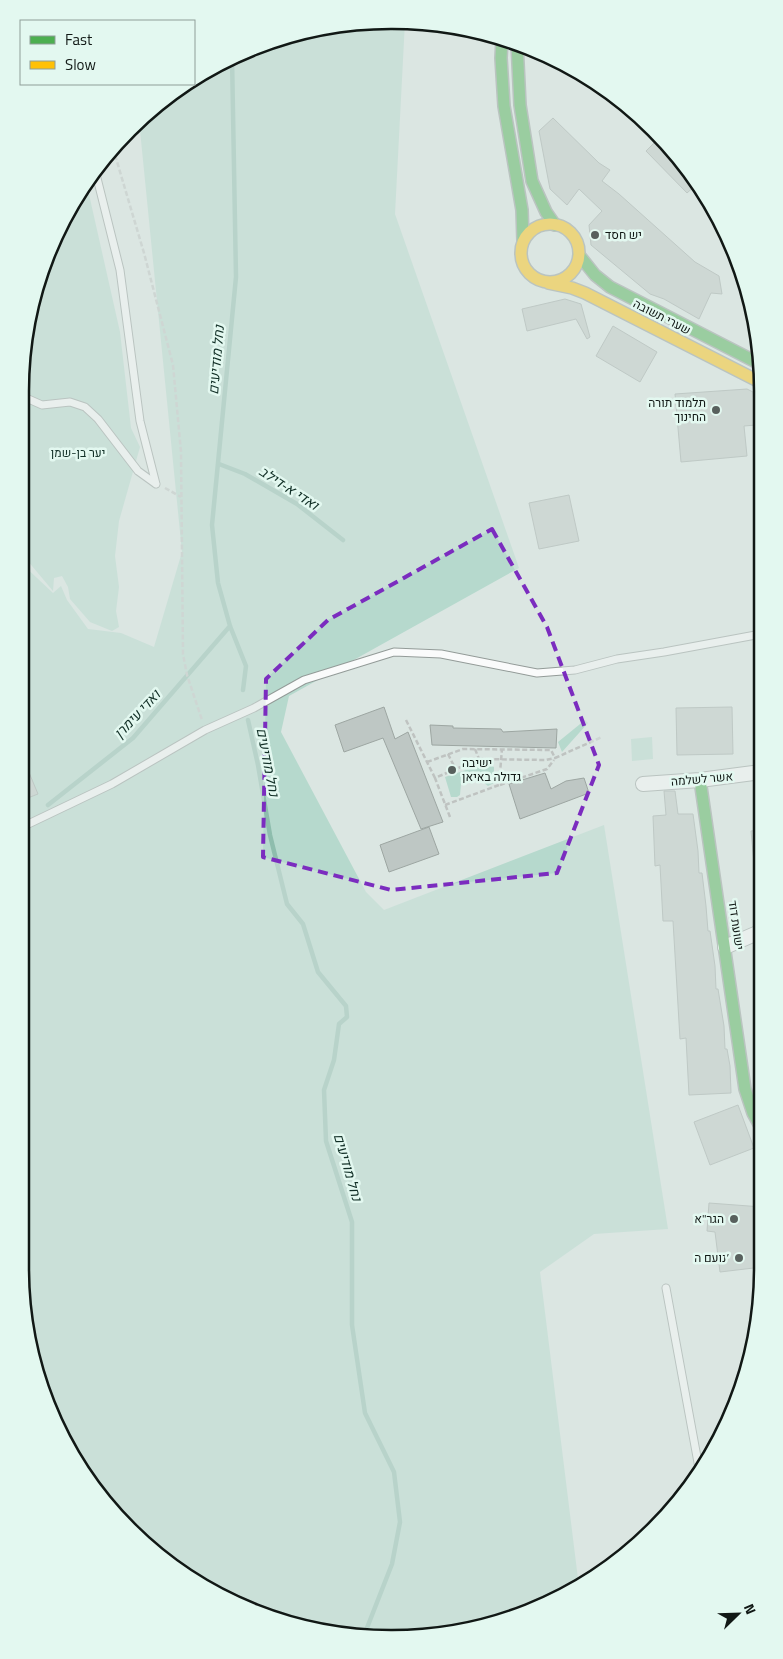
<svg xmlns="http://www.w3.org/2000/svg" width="783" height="1659" viewBox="0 0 783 1659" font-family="'Titillium Web',Heebo,sans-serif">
<rect width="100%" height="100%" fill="#dbe6e2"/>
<path fill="#b6d9cd" d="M392,20L405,21L395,214L519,568L289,696L281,732L366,892L384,910L604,825L668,1229L594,1234L540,1272L579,1587L556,1601L440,1636L319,1632L206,1589L146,1547L97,1494L40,1387L20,1267V562L53,593L61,586L67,600L88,629L121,633L154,647L182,552L139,120L184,84H194V78L250,48L319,27Z
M86,181L120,332L131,428L140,447L119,521L115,556L119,587L116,611L119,627L112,631L90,622L70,599L68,587L62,576L54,578L53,591L27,560L20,557V391L27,319L48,249Z
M585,720L588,723L562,752L558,742Z
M652,737L653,759L632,761L631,739Z
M484,764L494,767V783L488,786L478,778H469L461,784L460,795L457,797H451L445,777Z"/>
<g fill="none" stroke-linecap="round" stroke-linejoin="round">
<path stroke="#8ebdad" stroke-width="4.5" d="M232,57L236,277L212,525L218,583L230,626L246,666L243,690
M219,464L245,474L297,504L343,540
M248,720L258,765L270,835L287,904L303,924L318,972L346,1006L347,1017L339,1024L334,1060L324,1090L326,1141L352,1222V1325L365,1413L394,1472L400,1522L392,1564L365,1633
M48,805L133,738L230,626"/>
</g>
<path fill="#bec7c4" stroke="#9da6a2" d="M553,118L599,163L610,170L602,181L619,194L695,262L719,276L722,294L711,293L699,319L664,299L650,294L591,245L589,225L602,211L579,189L567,205L550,189L539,131Z
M659,138L686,166L697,184L687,193L646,151Z
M565,299L581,304L590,337L587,339L576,319L527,331L522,309Z
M613,326L657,352L640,382L596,356Z
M747,389L753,392L756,425L744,426L747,456L681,462L675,394Z
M569,495L579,541L539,549L529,503Z
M384,707L395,739L408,732L443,822L421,829L383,738L344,752L335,725Z
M732,707L733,754L677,755L676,708Z
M430,725L453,726V728L501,729L503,732L557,729L556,748L432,745Z
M20,751L38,794L20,801Z
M545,773L551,789L566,781L584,778L589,793L520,819L509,784Z
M664,791H675L678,814H693L698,851L699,873H702L706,906L708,931H710L715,966L716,989H718L724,1026L725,1049H727L730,1066L731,1093L689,1095L686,1038L680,1039L673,921H663L660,865L655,866L653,816L666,815Z
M429,827L439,854L389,872L380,845Z
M761,830L762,862L754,863L751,831Z
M738,1105L754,1148L710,1165L694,1122Z
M709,1203L762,1207L759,1246L762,1267L720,1272L715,1232L707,1231Z"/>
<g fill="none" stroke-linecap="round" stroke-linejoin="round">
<g stroke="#939b98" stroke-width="9">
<path id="lane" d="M95,170L120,270L140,421L156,484
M20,393L24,397L42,405L70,402L85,407L98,419L138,471L156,484
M20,828L112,784L205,730L254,708L304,680L394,652L441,654L537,673L575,670L617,659L664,652L761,634
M666,1288L699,1468"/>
</g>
<g stroke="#939b98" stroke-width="16">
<path id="street" d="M643,784L700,780L761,772
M725,947L762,931"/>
</g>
<g stroke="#939b98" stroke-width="14">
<path id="fast" d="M502,39L501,58L504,106L522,210L523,241
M517,43L520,105L532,181L546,212L555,225
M579,255L595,275L610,287L760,364
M700,780L745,1089L753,1113L763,1131"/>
</g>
<g stroke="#939b98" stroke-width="14">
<path id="slow" d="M521 253a29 29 0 1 1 58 0a29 29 0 1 1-58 0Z
M548,283L572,288L585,293L760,382"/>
</g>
<path stroke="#bfc3c1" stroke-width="2.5" stroke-dasharray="5 2.5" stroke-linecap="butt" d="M113,148L144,253L173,365L181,452L183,654L187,675L202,720
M165,488L181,497
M406,720L435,778
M475,749L479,759
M448,754L455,768
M427,762L463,749L551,750L555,758L602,737
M500,785L547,769L554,760
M445,805L499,785L502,749
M450,817L435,778L479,759L546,760L555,758"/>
<use href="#lane" stroke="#fafbfb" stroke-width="7"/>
<use href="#street" stroke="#fafbfb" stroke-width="14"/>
<use href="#fast" stroke="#4caf50" stroke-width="11"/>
<use href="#slow" stroke="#ffc107" stroke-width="11"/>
</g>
<path d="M0 0H783V1659H0ZM492,529L547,627L599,765L557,873L391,890L263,857L266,679L328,620Z" fill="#dbe6e2" fill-opacity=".55" fill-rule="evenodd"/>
<path fill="none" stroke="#7b2cbf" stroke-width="4" stroke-dasharray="10 6" stroke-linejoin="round" d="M492,529L547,627L599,765L557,873L391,890L263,857L266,679L328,620Z"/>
<g fill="#58605d" stroke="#e3f8f0" stroke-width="2">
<circle cx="595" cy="235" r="5"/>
<circle cx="716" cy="410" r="5"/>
<circle cx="452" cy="770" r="5"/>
<circle cx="734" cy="1219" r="5"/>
<circle cx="739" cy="1258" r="5"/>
</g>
<g text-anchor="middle" stroke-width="5" stroke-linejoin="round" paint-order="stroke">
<g font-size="12" fill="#111815" stroke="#e3f8f0" text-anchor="end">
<text x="605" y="239" text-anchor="start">יש חסד</text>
<text x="706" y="407">תלמוד תורה<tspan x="706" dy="14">החינוך</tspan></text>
<text x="462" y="767" text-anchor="start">ישיבה<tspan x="462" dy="14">גדולה באיאן</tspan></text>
<text x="724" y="1223">הגר"א</text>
<text x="729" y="1262">נועם ה’</text>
</g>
<g font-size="12" fill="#111815" stroke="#e3f8f0">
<text transform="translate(662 317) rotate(27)" y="4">שערי תשובה</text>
<text transform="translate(702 779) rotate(-5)" y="4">אשר לשלמה</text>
<text transform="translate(736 925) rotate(82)" y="4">ישועת דוד</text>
</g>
<g font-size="12" fill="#113027" stroke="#e3f8f0">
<text x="78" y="457">יער בן-שמן</text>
</g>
<g font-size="14" font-style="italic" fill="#112f26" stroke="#e3f8f0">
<text transform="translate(216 360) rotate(-85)" y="5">נחל מודיעים</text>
<text transform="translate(289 488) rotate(33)" y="5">ואדי א-דילב</text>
<text transform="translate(137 714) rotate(-47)" y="5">ואדי עימרן</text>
<text transform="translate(268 762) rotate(79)" y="5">נחל מודיעים</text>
<text transform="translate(348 1167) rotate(74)" y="5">נחל מודיעים</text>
</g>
</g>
<path d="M0 0H783V1659H0ZM391 29H392A362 362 0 0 1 754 391V1268A362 362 0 0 1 392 1630H391A362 362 0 0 1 29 1268V391A362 362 0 0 1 391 29Z" fill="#e3f8f0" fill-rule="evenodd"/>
<path fill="none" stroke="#111815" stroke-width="2.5" d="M391 29H392A362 362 0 0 1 754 391V1268A362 362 0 0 1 392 1630H391A362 362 0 0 1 29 1268V391A362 362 0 0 1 391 29Z"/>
<rect x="20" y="20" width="175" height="65" fill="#e3f8f0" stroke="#8f9e98"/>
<rect x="30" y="36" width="25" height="8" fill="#4caf50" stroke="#8f9e98"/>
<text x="65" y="45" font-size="15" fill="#111815">Fast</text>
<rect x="30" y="61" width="25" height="8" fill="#ffc107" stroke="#8f9e98"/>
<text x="65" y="70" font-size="15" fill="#111815">Slow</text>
<g transform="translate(738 1614) rotate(67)" stroke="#e3f8f0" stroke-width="4" paint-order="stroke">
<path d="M0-4L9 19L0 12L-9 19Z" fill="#111815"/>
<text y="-8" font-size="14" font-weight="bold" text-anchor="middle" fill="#111815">N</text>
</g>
</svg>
